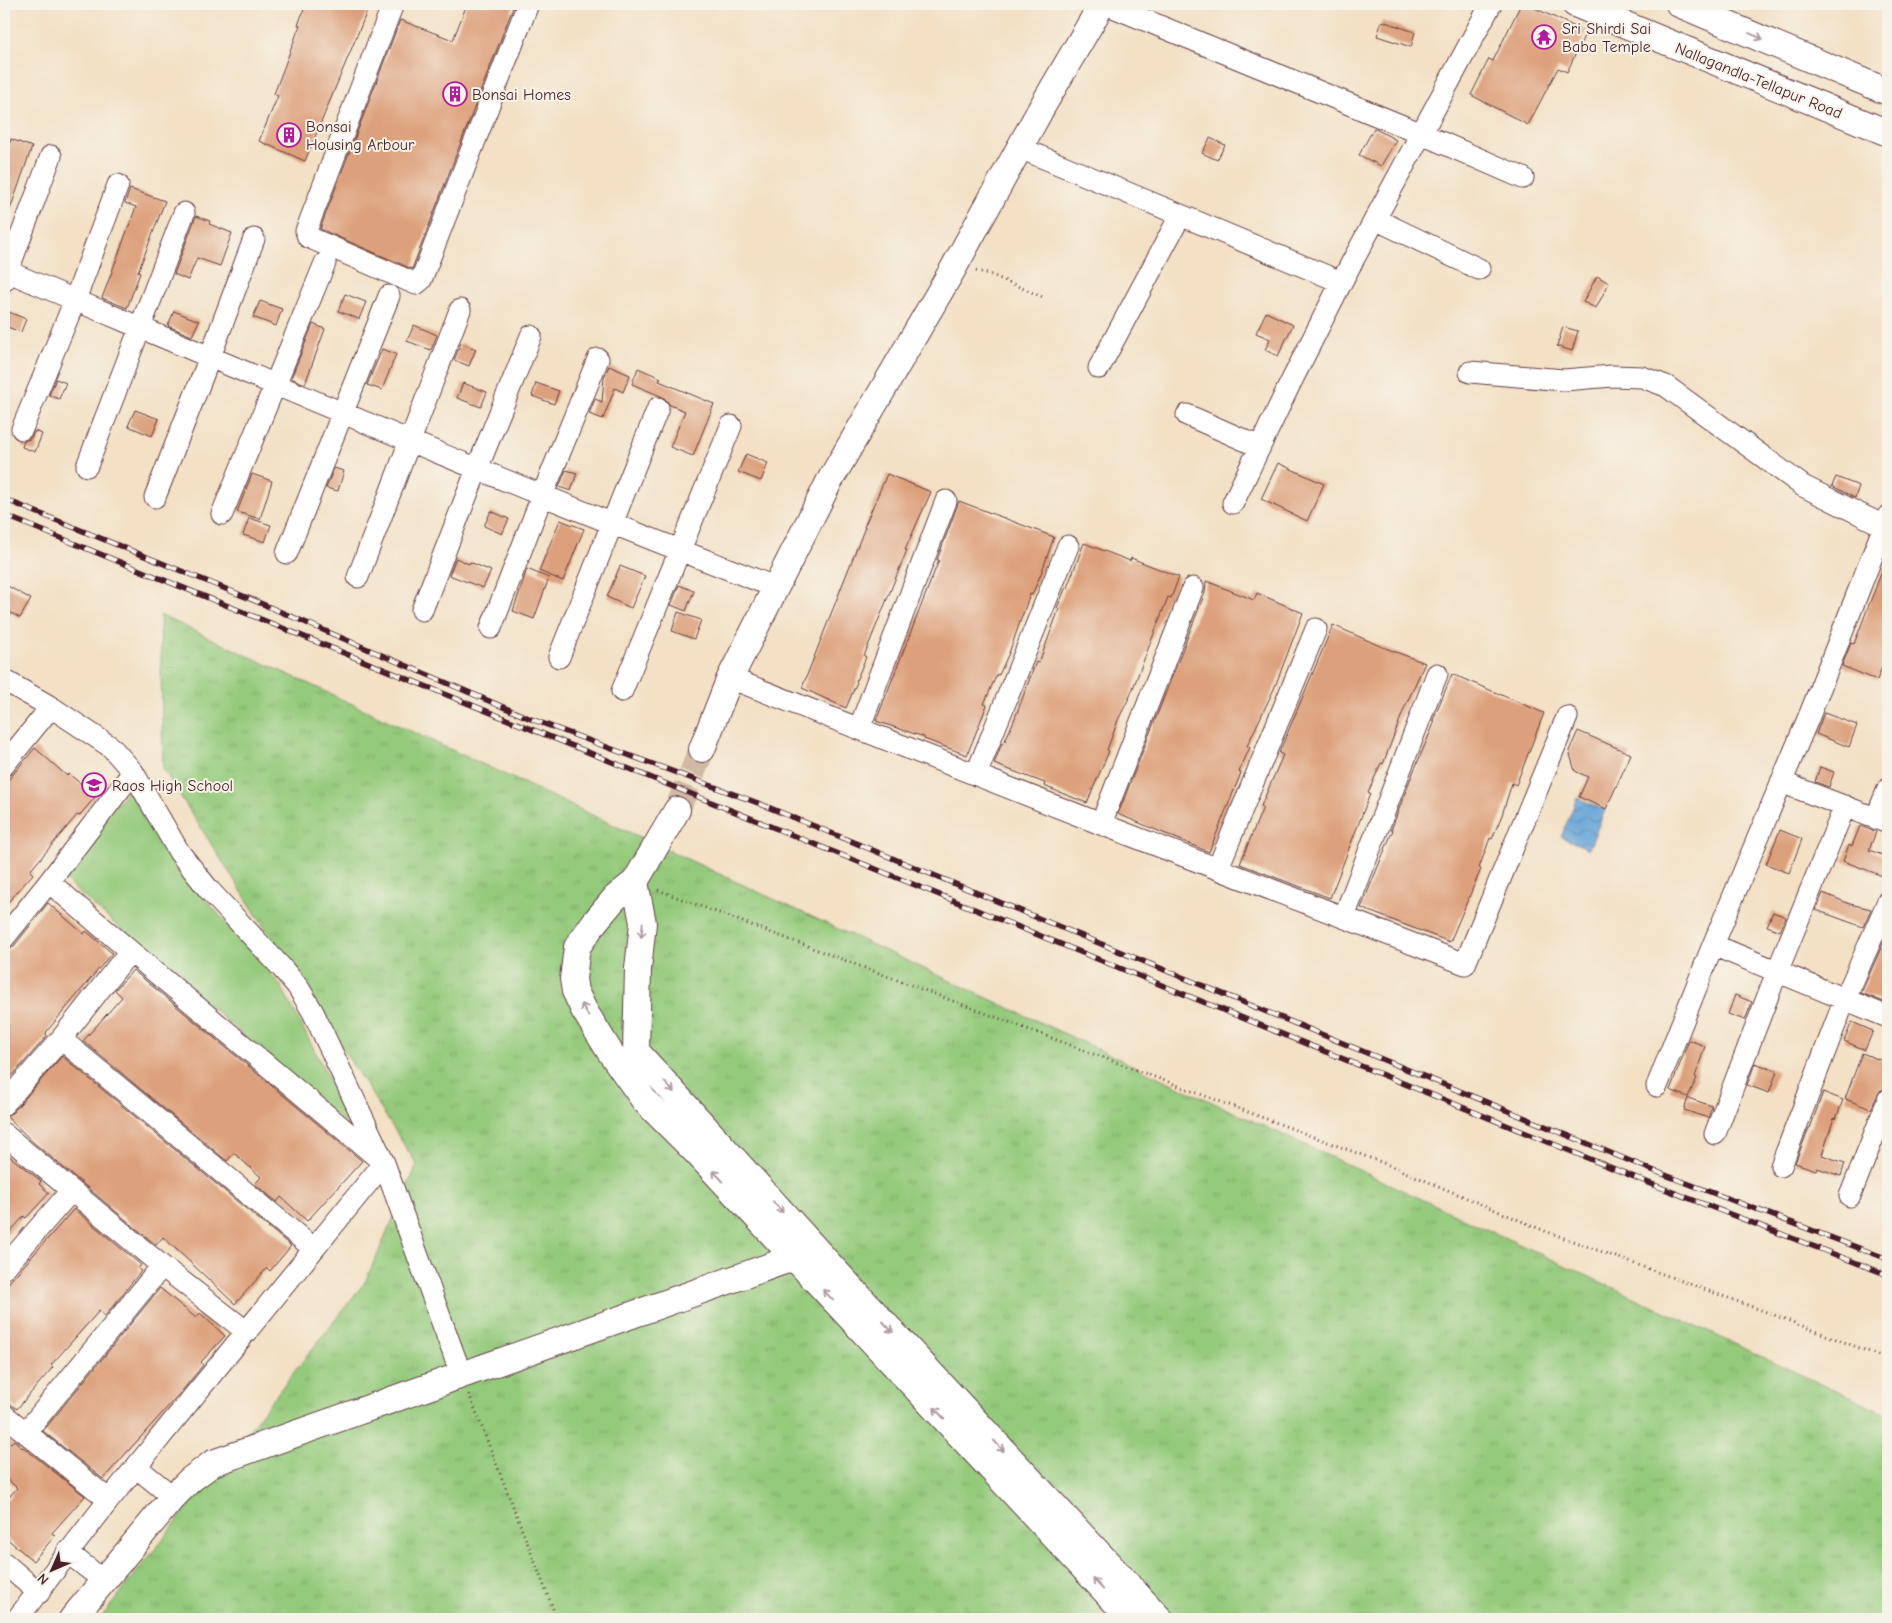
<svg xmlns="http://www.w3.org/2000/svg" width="1892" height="1623" viewBox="0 0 1892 1623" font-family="'Comic Neue',sans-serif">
<defs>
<pattern id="grass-tufts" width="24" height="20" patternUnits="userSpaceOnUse" patternTransform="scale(1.25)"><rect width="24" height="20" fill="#94ca7c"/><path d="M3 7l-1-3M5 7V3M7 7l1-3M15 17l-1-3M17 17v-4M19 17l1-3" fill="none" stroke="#81ad6b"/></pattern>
<pattern id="water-waves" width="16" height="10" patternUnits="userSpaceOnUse" patternTransform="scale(1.25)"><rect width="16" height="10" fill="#65a4d8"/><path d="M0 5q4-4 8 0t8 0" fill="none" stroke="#5585af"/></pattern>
</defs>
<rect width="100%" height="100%" fill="#f7f3e8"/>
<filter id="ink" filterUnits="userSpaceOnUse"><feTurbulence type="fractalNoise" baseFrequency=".02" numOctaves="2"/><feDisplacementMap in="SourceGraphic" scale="10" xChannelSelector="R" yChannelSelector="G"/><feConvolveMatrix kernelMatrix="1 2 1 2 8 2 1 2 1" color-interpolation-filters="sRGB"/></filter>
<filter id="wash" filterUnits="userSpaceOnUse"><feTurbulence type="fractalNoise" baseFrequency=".0096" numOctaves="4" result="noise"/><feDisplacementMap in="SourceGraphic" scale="20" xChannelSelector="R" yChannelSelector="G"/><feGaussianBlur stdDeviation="1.12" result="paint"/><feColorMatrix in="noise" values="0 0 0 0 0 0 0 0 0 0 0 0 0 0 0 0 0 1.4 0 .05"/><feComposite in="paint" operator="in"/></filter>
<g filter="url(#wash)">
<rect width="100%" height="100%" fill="#f3e0c5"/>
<path fill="url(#grass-tufts)" stroke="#6f7454" d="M160,615L1888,1415V1619H100L365,1282L417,1165L163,769Z"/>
<path fill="#94ca7c" stroke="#6f7454" d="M128,790L147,823L207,901L281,986L343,1105L352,1130L61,877Z"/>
<path fill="url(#water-waves)" stroke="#586282" d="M1577,798L1605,810L1589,849L1561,837Z"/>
<g id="blocks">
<path fill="#dda07b" d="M306,4H370L305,161L259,141L278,96L274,94L300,25H298Z
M467,4L514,5L412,269L320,229L400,20L453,40Z
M1521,4H1526L1586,32L1567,72L1558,68L1528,125L1471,95L1489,59L1493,61Z
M1382,21L1415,32L1411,47L1377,36Z
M1374,128L1396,140L1381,166L1359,155Z
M1210,138L1225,145L1217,160L1202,153Z
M11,139L32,147L6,221L4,220V158Z
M130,189L165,201L138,272L140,273L127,308L102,298L136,207L125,203Z
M196,216L210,221L209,224L232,233L220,266L197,258L188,280L174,274Z
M1597,276L1609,283L1596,308L1583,302Z
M345,294L366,302L359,319L338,311Z
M260,301L282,309L276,326L253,317Z
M4,310L26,319L21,332L4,326Z
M174,311L199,321L192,336L168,326Z
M1266,312L1293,325L1278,356L1265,350L1270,339L1256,333Z
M313,324L325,329L305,384L291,378Z
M414,325L437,335L431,350L407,341Z
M1563,327L1578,331L1572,351L1557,346Z
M461,343L476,349L469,366L454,360Z
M382,349L396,354L382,390L367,385Z
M609,366L630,375L623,392L615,388L603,419L589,414L595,399L602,402L604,377Z
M638,368L661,378L659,381L714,404L693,456L670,447L685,411L670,405L663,397L632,384Z
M56,379L66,383L59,399L49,395Z
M463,383L487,392L481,407L457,398Z
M536,383L559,391L554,404L532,396Z
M135,410L159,419L152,436L128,426Z
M35,431L42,434L35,452L22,447L24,441L30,439Z
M746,454L768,463L761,481L738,472Z
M1278,463L1324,484L1307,521L1261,499Z
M334,468L344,471L338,491L326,488Z
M566,470L577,473L571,491L559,487Z
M252,474L272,481L260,519L237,512Z
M887,474L931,492L905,550H907L864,656L866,657L856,681L857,682L846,708L802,688L865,527H864Z
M1836,477L1859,486L1855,498L1832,486Z
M959,501L1054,537L1042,571L1032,595L1030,594L1009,653L999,675L997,674L984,704L987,705L967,755L924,739V737L876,721L939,560H937Z
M491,511L509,519L502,534L484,526Z
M249,518L271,525L265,542L243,535Z
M560,520L584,529L563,581L539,571Z
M1084,543L1130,561L1131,558L1179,577L1171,598L1168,597L1130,696L1118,720L1107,750L1109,751L1087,803L1044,786L1045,783L994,764L1002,743H1004L1015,718L1036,662L1039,663L1059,609L1057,608L1066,587L1067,588Z
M456,558L469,564L470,562L491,571L483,588L449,575Z
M1887,558L1888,669L1882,667L1877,680L1842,666L1851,643L1854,644Z
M620,566L645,576L631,608L607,597Z
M527,569L549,578L534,619L513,611Z
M1206,581L1254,600L1257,593L1303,613L1274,689L1247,746L1250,747L1239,772L1241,773L1209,852L1118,814L1205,593Z
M4,584L31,599L20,618L4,609Z
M679,585L694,591L686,611L671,605Z
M678,612L701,620L694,639L672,631Z
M1333,625L1380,646L1425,663L1404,709L1383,764L1381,763L1368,793L1370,794L1330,898L1240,864L1263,807L1261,806L1283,755L1279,753Z
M1452,674L1544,713L1516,785L1512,783L1502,815L1492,839L1490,838L1479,868L1481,869L1450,942L1361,908L1393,830H1391L1410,780L1435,721L1433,720Z
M1824,713L1857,725L1849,747L1816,734Z
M1578,731L1631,754L1606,809L1579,797L1588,777L1575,771L1569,751Z
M35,748L67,776L69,774L96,796L79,816L77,815L30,871L33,874L4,907V785Z
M1820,767L1834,772L1829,787L1815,782Z
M1860,826L1876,832L1869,850L1888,857V878L1843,861L1849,845L1852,846Z
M1780,830L1802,839L1789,873L1766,864Z
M1823,893L1850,904L1871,909L1863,927L1816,910Z
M48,903L84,934L86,931L112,953L47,1031L46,1034L47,1036L4,1085V1031L9,1025L4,1021V954L14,946Z
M1773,912L1786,917L1780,931L1767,926Z
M1888,932V991L1884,1002L1861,993Z
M133,970L362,1161L307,1221L281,1197L277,1202L255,1184L261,1177L234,1153L227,1161L83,1041L122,997L115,990Z
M1735,995L1752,1002L1745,1020L1728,1014Z
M1852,1022L1873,1031L1865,1050L1844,1041Z
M1689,1040L1705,1046L1695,1077L1697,1078L1688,1097L1670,1090Z
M1862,1053L1888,1063V1088L1880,1091L1871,1109L1845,1099Z
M62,1056L291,1246L270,1271L267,1268L235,1304L163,1237L156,1245L33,1142L6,1116L13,1112Z
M1755,1063L1777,1071L1769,1093L1747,1085Z
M1823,1092L1843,1100L1836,1119L1834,1118L1822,1155L1845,1163L1841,1176L1817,1168L1816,1170L1795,1163L1809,1128H1810Z
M1688,1098L1712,1106L1708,1118L1684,1110Z
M4,1152L41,1181L39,1184L49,1193L26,1218L24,1216L4,1239Z
M74,1209L141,1265L138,1269L141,1271L105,1316L99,1311L51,1365L53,1367L17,1409L4,1399V1288Z
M160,1288L196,1318L200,1313L225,1336L201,1362L203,1365L182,1391L103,1479L43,1431Z
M4,1436L11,1443L14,1440L22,1448L23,1447L85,1496L52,1533L55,1536L33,1561L4,1536V1503L17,1488L4,1476Z"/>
</g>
</g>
<g filter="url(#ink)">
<use href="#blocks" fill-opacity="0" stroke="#633c42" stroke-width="1"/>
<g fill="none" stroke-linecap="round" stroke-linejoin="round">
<path stroke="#d1b9a6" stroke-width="26" stroke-dasharray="26 13" stroke-linecap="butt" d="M677,810L702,749"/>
<g stroke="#633c42" stroke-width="23">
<path id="minor" d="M393,4L306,231L308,237L416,284L421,280L528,4
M1106,4L1422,134L1523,178
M1020,148L1341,282
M1375,219L1479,269
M4,270C260,378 515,488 775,587
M4,281L51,156
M1099,368L1180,216
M1470,372L1564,380L1612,376L1642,377L1666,386L1803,486L1884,526
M1187,415L1260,447
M22,429L75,300L118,185
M87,466L184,213
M155,497L210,357L254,239
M1233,503L1288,388L1344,277L1491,4
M222,514L325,263
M287,553L389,296
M358,577L460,310
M422,610L477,469L531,336
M491,628L542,496L598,359
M559,657L658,408
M730,678L1101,824L1465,964L1567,717
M4,680L51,707L111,747L133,772L179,852L209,890L281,967L298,987L313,1012L384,1163L109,1500L17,1619
M622,691L731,426
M859,729L946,501
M4,765L51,707
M976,775L1068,546
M1781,782L1888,823
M1876,818L1888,789
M1101,824L1193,588
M1218,868L1316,629
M49,882L130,951L384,1163L462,1377
M1344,917L1437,674
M4,938L49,882L133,772
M1713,945L1888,1017
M61,1039L314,1249
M1657,1086L1713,945L1810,714L1888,516
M4,1104L61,1039L130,951
M4,1134L162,1266L247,1332
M1715,1134L1777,972L1845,806
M1781,1166L1845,999L1888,901
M1850,1196L1888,1100
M4,1268L71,1191
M4,1415L109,1500
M26,1432L162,1266
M136,1467L173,1497
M67,1552L103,1580
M4,1563L39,1593"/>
</g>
<g stroke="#633c42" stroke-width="28">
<path id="tertiary" d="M1575,4L1888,133
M1679,4L1888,92
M702,749L730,678L829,482L953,269L1042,107L1102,4
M677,810L635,882L615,898L594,923L577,947L573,979L575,991L584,1010L610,1052L644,1100L696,1152L1131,1619
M635,882L643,923L638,969L636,1051L830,1265L1160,1619
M72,1619L173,1497L190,1480L213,1463C407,1396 599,1325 793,1258L806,1250"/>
</g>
<path stroke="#633c42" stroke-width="3" stroke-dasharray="1 4" stroke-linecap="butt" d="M976,271L987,273L1045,298
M658,890L1386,1164L1545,1231L1761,1310L1888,1359
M469,1394L557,1619"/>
<use href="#minor" stroke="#fff" stroke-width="21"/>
<use href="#tertiary" stroke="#fff" stroke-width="26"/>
<g stroke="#4a1f2b" stroke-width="5.5">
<path id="rail" d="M4,499L253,600L531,719L758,803L1652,1170L1888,1259
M4,515L1649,1183L1888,1275"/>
</g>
<use href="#rail" stroke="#f7f3e8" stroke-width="4" stroke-dasharray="11" stroke-linecap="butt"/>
</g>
<defs><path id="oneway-shaft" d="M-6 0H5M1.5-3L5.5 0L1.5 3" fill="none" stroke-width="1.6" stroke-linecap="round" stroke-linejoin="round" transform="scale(1.25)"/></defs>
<g stroke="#ae9aa0">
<use href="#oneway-shaft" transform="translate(1756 36) rotate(23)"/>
<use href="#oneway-shaft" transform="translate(642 930) rotate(95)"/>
<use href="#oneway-shaft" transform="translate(585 1010) rotate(-118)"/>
<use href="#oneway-shaft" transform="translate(669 1087) rotate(48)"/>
<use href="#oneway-shaft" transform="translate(718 1176) rotate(-133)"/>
<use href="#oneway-shaft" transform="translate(778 1207) rotate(48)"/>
<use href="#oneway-shaft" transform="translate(828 1295) rotate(-134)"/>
<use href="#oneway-shaft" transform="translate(888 1327) rotate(47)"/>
<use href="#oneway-shaft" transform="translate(939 1413) rotate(-133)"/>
<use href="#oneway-shaft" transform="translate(999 1446) rotate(47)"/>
<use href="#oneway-shaft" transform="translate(1098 1584) rotate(-133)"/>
</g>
</g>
<defs>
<g id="temple-ring" transform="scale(1.25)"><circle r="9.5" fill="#f7f3e8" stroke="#b5179e" stroke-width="1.5"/><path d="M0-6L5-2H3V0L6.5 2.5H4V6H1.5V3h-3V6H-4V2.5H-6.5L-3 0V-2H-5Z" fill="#b5179e"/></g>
<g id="building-ring" transform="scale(1.25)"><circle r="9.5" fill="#f7f3e8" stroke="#b5179e" stroke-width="1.5"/><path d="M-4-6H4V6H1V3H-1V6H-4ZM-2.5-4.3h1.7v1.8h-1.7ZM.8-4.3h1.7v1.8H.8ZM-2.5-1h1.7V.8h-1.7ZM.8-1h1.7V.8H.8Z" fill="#b5179e"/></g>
<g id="university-ring" transform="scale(1.25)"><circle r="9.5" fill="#f7f3e8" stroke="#b5179e" stroke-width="1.5"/><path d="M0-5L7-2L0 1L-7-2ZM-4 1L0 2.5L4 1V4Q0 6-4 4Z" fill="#b5179e"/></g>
</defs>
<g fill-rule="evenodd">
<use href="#temple-ring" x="1544" y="37"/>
<use href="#building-ring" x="455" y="94"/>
<use href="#building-ring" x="289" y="135"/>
<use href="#university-ring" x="94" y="785"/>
</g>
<g text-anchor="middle" stroke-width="4" stroke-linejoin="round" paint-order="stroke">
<g font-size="16" fill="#4a1f2b" stroke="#f7f3e8" text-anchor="start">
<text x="1562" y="34">Sri Shirdi Sai<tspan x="1562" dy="18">Baba Temple</tspan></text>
<text x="472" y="100">Bonsai Homes</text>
<text x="306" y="132">Bonsai<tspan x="306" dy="18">Housing Arbour</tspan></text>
<text x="112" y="791">Raos High School</text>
</g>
<g font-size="16" fill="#4a1f2b" stroke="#f7f3e8">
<text transform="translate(1759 80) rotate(22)" y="6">Nallagandla-Tellapur Road</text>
</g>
</g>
<rect width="1892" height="1623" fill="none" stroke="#f7f3e8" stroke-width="20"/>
<g transform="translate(52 1570) rotate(225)" stroke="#f7f3e8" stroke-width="4" paint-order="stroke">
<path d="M0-4L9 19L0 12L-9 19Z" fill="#4a1f2b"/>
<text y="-8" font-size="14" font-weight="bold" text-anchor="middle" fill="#4a1f2b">N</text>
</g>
</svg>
